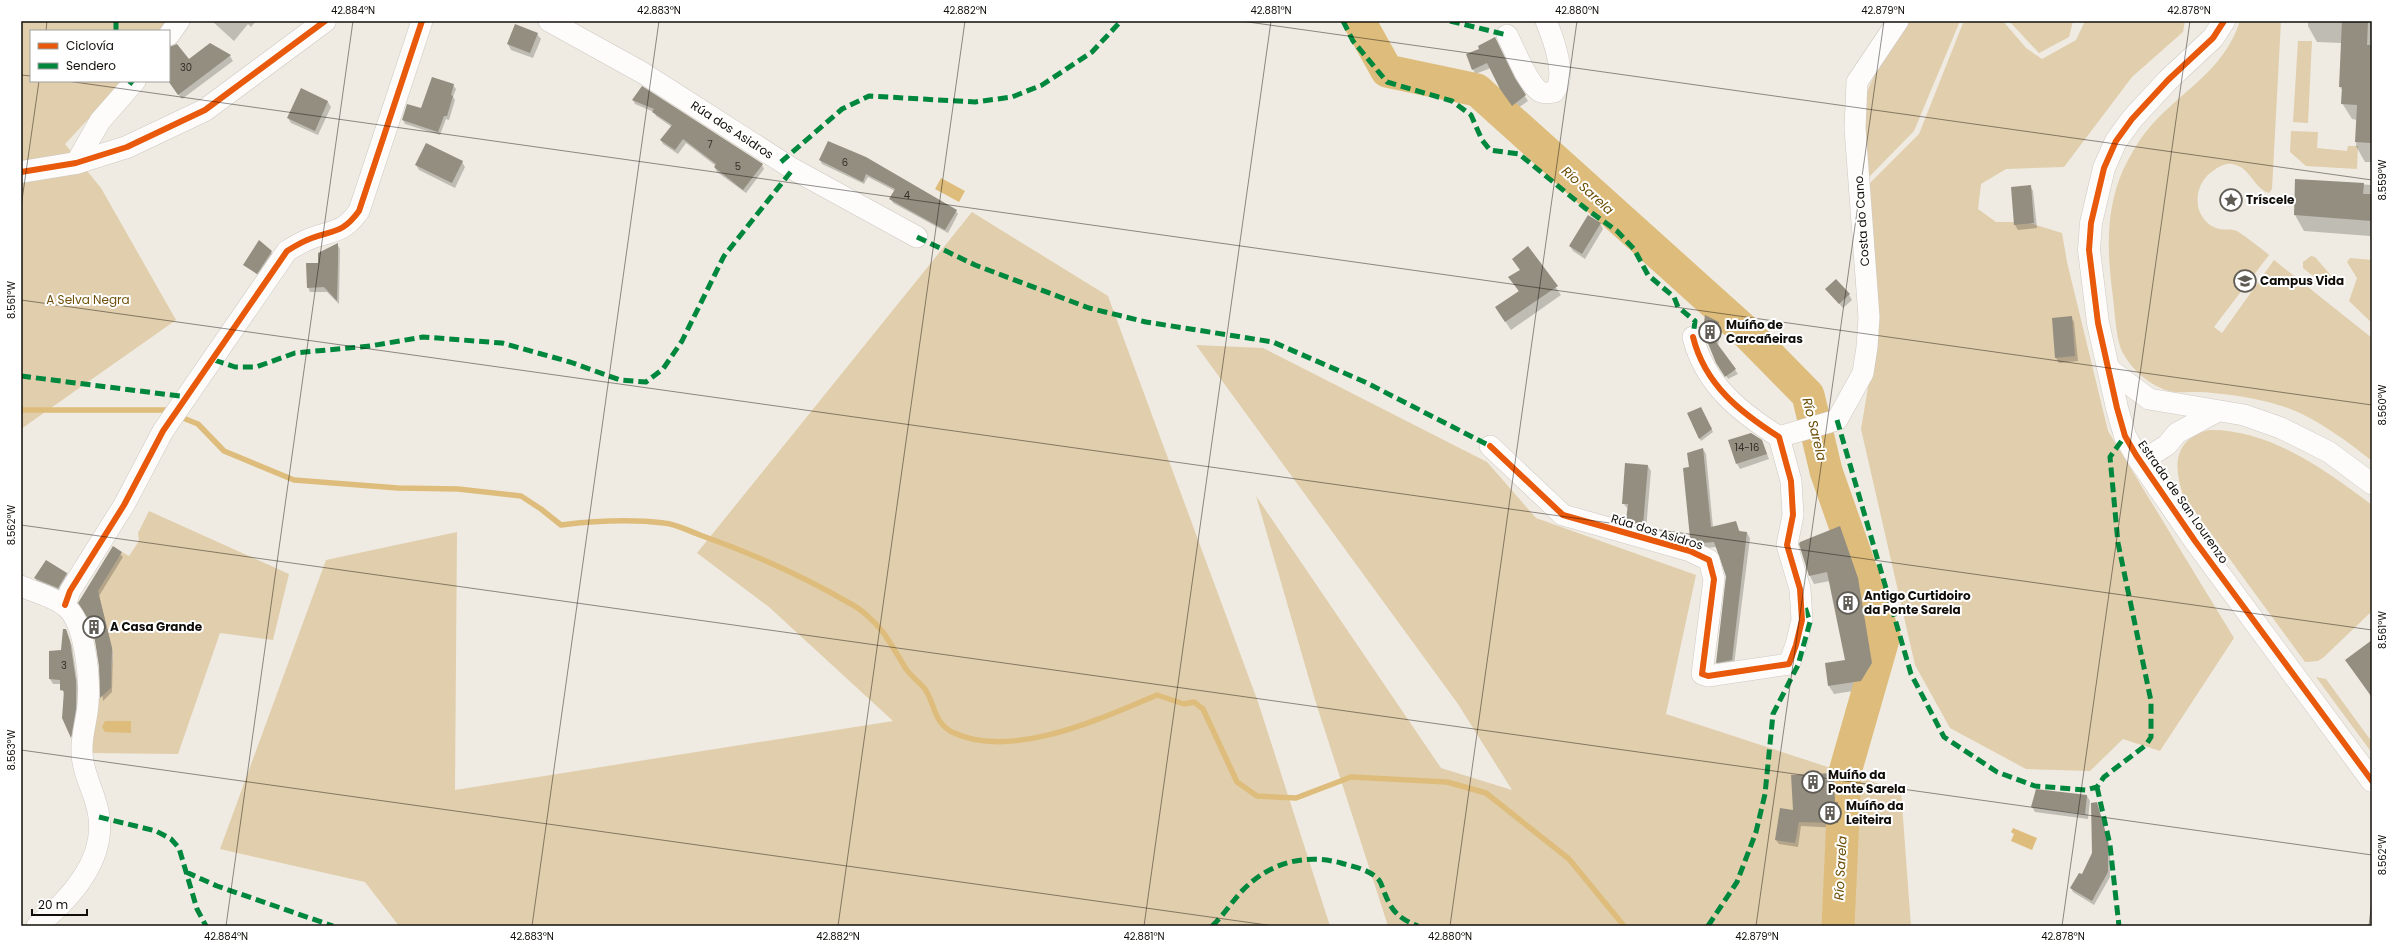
<svg xmlns="http://www.w3.org/2000/svg" width="2393" height="947" viewBox="0 0 2393 947" font-family="Poppins,sans-serif">
<rect width="100%" height="100%" fill="#efebe2"/>
<path fill="#e1ceac" d="M21,21H170L162,31H31V81H124L65,144L101,188L176,320L21,429Z
M1909,21H1960L1914,131L1868,178L1864,98L1886,50Z
M1983,21H2003L2026,48L2042,59L2076,40L2085,21H2185L2183,32L2132,77L2064,167L2006,169L1981,184L1978,209L1996,222H2026L2062,233L2067,262L2108,431L2234,638L2160,751L2123,739L2090,771L2026,769L1950,728L1915,665L1861,429L1876,340L1868,185L1919,134L1963,23Z
M2009,21H2073L2069,37L2039,53Z
M2240,21H2281L2272,189L2269,193C2253,188 2251,167 2232,164C2225,162 2215,169 2210,173C2192,188 2193,219 2216,228C2222,231 2231,228 2237,231C2248,238 2259,247 2269,255L2214,327L2222,333L2274,260L2372,338V461C2347,441 2317,419 2288,408C2265,400 2237,395 2213,393C2200,391 2187,393 2174,392C2154,389 2134,372 2124,355C2115,340 2115,308 2112,290C2107,249 2106,209 2123,170C2129,158 2137,143 2145,133C2177,92 2223,74 2240,21Z
M2298,41H2312L2308,123L2293,122Z
M2291,131L2318,132L2317,148L2347,151L2348,146H2358L2357,169L2306,166L2290,152Z
M972,212L1108,296L1258,702L1330,926H399L365,882L220,849L326,560L457,532L455,790L893,721L769,607L697,553Z
M2311,256L2315,257L2334,279L2331,286L2323,284L2303,268V262Z
M2350,258L2372,260V323L2349,301L2357,278L2347,262Z
M1196,345L1263,348L1487,462L1536,518L1696,575L1666,714L1901,791L1911,926H1388L1316,703L1256,496L1441,768L1512,790L1458,704Z
M2209,430C2270,429 2325,470 2372,505V611L2324,657L2318,661L2305,662L2183,495C2173,465 2174,439 2209,430Z
M149,511L289,574L273,640L220,633L178,754L88,753L91,706L110,688L113,653L98,595V588L122,552L129,556L139,541L138,533Z
M2316,677L2326,679L2372,742V753Z"/>
<path fill="#debd7c" d="M941,178L965,191L959,202L935,189Z
M105,721H131V733L105,732L102,727Z
M2013,828L2037,838L2032,850L2011,841L2014,834L2011,832Z"/>
<path fill="#0003" d="M212,21H256L251,27L248,24L234,41Z
M2308,21H2372V162H2365L2356,146L2357,120L2352,119L2342,103L2343,91L2340,87L2342,43L2317,42L2308,26Z
M537,34L541,39L533,58L511,50L508,44Z
M1481,49L1516,82L1528,101L1515,110L1504,94L1491,68L1475,74L1473,69Z
M169,53L189,60L230,56L233,61L182,99L168,81Z
M453,85L456,89L453,97L455,100L449,120L446,119L440,135L405,124L403,120Z
M642,88L762,165L764,169L746,193L717,172L715,168L716,166L686,143L678,154L663,144L661,140L672,127L656,116L654,112L635,104L633,100Z
M301,90L328,102L331,107L318,135L291,123L288,118Z
M828,142L956,211L958,214L948,233L893,203L891,199L895,191L868,177L864,184L822,164L820,160Z
M462,162L465,167L455,188L419,170L416,165Z
M2296,180L2372,185V246L2370,236L2304,231L2295,215Z
M2030,186L2033,191L2037,228L2018,230L2015,225Z
M1600,223L1603,229L1585,259L1573,251L1570,246Z
M260,241L273,254L258,275L245,265Z
M337,244L340,249L339,304L327,292H310L308,287Z
M1528,247L1561,295L1511,330L1501,315L1519,292L1510,277L1520,270Z
M1826,289L1849,295L1852,300L1843,308Z
M2071,317L2074,322L2078,361L2059,363L2056,358L2053,319Z
M1718,322L1721,327L1718,346L1738,374L1728,379L1711,349Z
M1701,408L1713,432L1701,441L1688,414Z
M1762,441L1769,459L1740,469L1737,464Z
M1703,449L1706,454L1713,527L1736,522L1740,532L1747,533L1750,538L1734,665L1720,668L1717,663L1727,580L1717,547L1705,548L1694,544L1691,538L1690,468Z
M1648,466L1651,471L1646,530L1630,526L1627,520L1628,509L1623,503Z
M1840,527L1862,587L1876,672L1866,689L1834,694L1829,686L1826,664L1846,661L1830,581L1814,584L1810,576Z
M113,547L123,557L99,596L113,652L112,692L103,701L95,635L89,619L80,603Z
M67,573L69,577L61,592L37,582L35,578Z
M66,630L72,646L78,687L77,714L73,740L63,717L64,695L61,684H53L50,679L62,651Z
M2372,642V698L2346,660Z
M1833,774L1836,779L1837,803L1840,808V828L1801,826L1798,847L1779,844L1776,840L1794,811Z
M2087,796L2090,801L2088,819L2035,812L2032,807Z
M2097,803L2110,847V877L2094,905L2073,892L2071,888L2082,876L2093,853Z"/>
<g fill="none" stroke-linecap="round" stroke-linejoin="round">
<path stroke="#debd7c" stroke-width="5.5" d="M21,410H166L170,412
M178,416L198,424L224,451L294,480L398,488L458,489L521,496L541,509L561,525C594,521 630,519 664,523C676,524 689,531 700,535C751,553 803,576 851,604C861,609 875,622 882,631C891,643 898,656 906,669C911,676 919,682 925,689C935,704 934,723 952,732C1011,761 1102,718 1157,695L1184,704L1194,702L1203,709L1237,782L1257,796L1296,798L1351,777L1447,782L1486,793L1569,859L1624,926"/>
<path stroke="#debd7c" stroke-width="33" d="M1359,21L1387,71L1477,90L1746,332L1808,395L1826,471L1884,636L1845,772L1838,926"/>
</g>
<path fill="#948e80" d="M2342,21H2368L2367,45H2372V143L2355,142L2357,105L2341,104L2342,87H2339Z
M515,24L538,33L530,53L507,44Z
M1495,37L1515,78L1526,95L1512,106L1500,89L1487,63L1472,70L1466,54L1479,49L1478,46Z
M210,43L231,55L178,95L169,82V47L177,44L189,59Z
M432,77L454,84L451,95L453,96L447,116H444L438,132L402,120L407,104L421,108Z
M642,86L763,164L743,190L714,167L716,164L683,139L675,150L660,140L672,125L652,112L654,109L632,100Z
M301,88L328,101L315,131L287,118Z
M828,141L866,157L957,210L945,230L889,199L895,189L866,174L863,182L819,160Z
M426,143L463,161L452,183L415,165Z
M2295,179L2364,183L2363,194H2372V221L2294,215Z
M2031,185L2034,223L2014,225L2011,187Z
M1588,215L1601,223L1582,254L1569,246Z
M259,240L272,251L257,274L243,265Z
M338,243V263L337,301L324,287L307,288L306,263H318V253Z
M1528,246L1558,286L1505,322L1495,307L1519,291L1508,277L1520,270L1512,259Z
M1836,279L1850,294L1839,304L1825,289Z
M1705,315L1719,322L1716,342L1736,369L1725,377L1716,363L1703,331Z
M2072,316L2075,356L2055,358L2052,318Z
M1701,407L1712,429L1699,439L1687,413Z
M1751,433L1762,440L1767,454L1736,464L1728,440Z
M1703,448L1711,527L1736,521L1739,531L1747,532L1732,660L1716,663L1726,576L1714,542L1701,543L1690,538L1683,468L1689,467L1687,453Z
M1625,463L1648,465L1643,525L1626,520L1628,504H1622Z
M1840,526L1858,578L1872,663L1861,681L1828,686L1825,663L1845,660L1827,572L1809,576L1799,544L1800,542Z
M113,546L122,552L98,591L112,648L111,688L100,698L99,665L94,635L88,619L78,603Z
M46,560L67,573L58,588L34,578Z
M63,629H66L70,641L76,681V709L71,738L62,718L64,691L60,690V680L49,679V651L61,650Z
M2372,640V697L2345,660Z
M1834,773L1835,802H1838V823L1799,822L1795,843L1775,840L1780,808L1793,810L1791,775Z
M2036,789L2087,795L2085,814L2031,807Z
M2097,802L2108,841V872L2092,901L2070,888L2079,873L2082,874L2092,853L2091,803Z"/>
<g fill="none" stroke-linecap="round" stroke-linejoin="round">
<g stroke="#cdc9c2" stroke-width="22">
<path id="minor" d="M549,21L643,73L793,169L917,237
M169,35L179,21
M1507,35C1515,50 1526,81 1539,91C1543,94 1549,93 1554,92C1568,77 1553,38 1546,21
M76,163L100,121L135,81
M2109,369L2149,399L2244,415L2281,428L2329,452L2372,484
M1779,437L1837,420L1863,373L1867,347L1869,317L1855,128L1857,82L1898,21
M1490,446L1563,515L1690,551L1709,560L1714,579L1702,674L1708,676L1789,664L1796,645L1802,620L1800,589L1787,545L1793,515L1791,481L1779,437C1740,412 1705,385 1693,337
M2136,455L2153,454L2167,445L2177,433L2218,411
M21,586C34,592 54,597 65,606C86,622 90,680 88,704C87,720 81,736 82,752C82,774 97,796 99,817C105,862 69,900 37,926
M65,605L70,591L124,505L163,431L287,251C295,246 303,241 312,238C334,230 343,233 359,211L422,21"/>
</g>
<g stroke="#cdc9c2" stroke-width="23">
<path id="tertiary" d="M2224,21L2213,38L2168,80L2132,119L2116,141L2104,168L2091,223L2089,250L2098,323L2117,408L2125,436L2136,455L2195,541L2372,781
M21,172L76,163L127,147L205,110L325,21"/>
</g>
<use href="#minor" stroke="#fdfcfb" stroke-width="21"/>
<use href="#tertiary" stroke="#fdfcfb" stroke-width="22"/>
<path stroke="#00873e" stroke-width="5" stroke-dasharray="10 5" stroke-linecap="butt" d="M1343,21L1353,41L1387,82L1452,101L1471,115L1482,140L1490,150L1519,154L1585,208L1617,231L1634,249L1648,275L1674,297L1678,307L1695,321L1693,337
M1450,21L1507,35
M116,31V21
M129,81L133,84
M781,162L842,109L869,96L975,102L1012,97L1042,85L1092,52L1121,21
M917,237L975,265L1089,308L1146,322L1273,342L1367,383L1490,446
M214,360L235,367H256L295,353L370,346L423,337L502,343L570,362L620,380L646,382L663,369L682,341L724,256L793,169
M21,376L187,397
M1837,420L1911,674L1944,737L1997,772L2035,786L2086,790L2097,787L2104,777L2146,745L2151,737V701L2118,543L2110,457L2125,436
M2097,787L2110,845L2119,926
M99,817L156,831L171,839L179,848L197,909L206,926
M186,872L217,886L333,926
M1212,926C1223,916 1231,903 1241,892C1268,863 1304,853 1341,863C1354,867 1369,869 1379,880C1382,884 1383,890 1385,894C1392,912 1400,919 1418,926
M1708,926L1737,882L1756,832L1765,794L1773,714L1798,665L1810,622L1805,607"/>
<g stroke="#fff" stroke-width="8">
<path id="cycleway" d="M2224,21L2213,38L2168,80L2132,119L2116,141L2104,168L2091,223L2089,250L2098,323L2117,408L2125,436L2136,455L2195,541L2372,781
M21,172L76,163L127,147L205,110L325,21
M1490,446L1563,515L1690,551L1709,560L1714,579L1702,674L1708,676L1789,664L1796,645L1802,620L1800,589L1787,545L1793,515L1791,481L1779,437C1740,412 1705,385 1693,337
M65,605L70,591L124,505L163,431L287,251C295,246 303,241 312,238C334,230 343,233 359,211L422,21"/>
</g>
<use href="#cycleway" stroke="#e8590c" stroke-width="6"/>
</g>
<path fill="none" stroke="#110e09" stroke-width="1" stroke-opacity="0.45" d="M1241,21L2372,180M46,31L47,21M21,75L31,76M67,81L2372,405M21,207L39,81M21,300L2372,630M21,525L2372,855M21,750L1274,926M226,926L353,21M532,926L659,21M838,926L965,21M1144,926L1271,21M1450,926L1577,21M1756,926L1884,21M2062,926L2190,21M2369,926L2372,901"/>
<defs>
<g id="sight-ring" transform="scale(1.15)"><circle r="9.5" fill="#fff" stroke="#5f5b55" stroke-width="1.5"/><path d="M0-6L1.8-2.2L6-1.7L2.9 1.2L3.7 5.4L0 3.3L-3.7 5.4L-2.9 1.2L-6-1.7L-1.8-2.2Z" fill="#5f5b55"/></g>
<g id="university-ring" transform="scale(1.15)"><circle r="9.5" fill="#fff" stroke="#5f5b55" stroke-width="1.5"/><path d="M0-5L7-2L0 1L-7-2ZM-4 1L0 2.5L4 1V4Q0 6-4 4Z" fill="#5f5b55"/></g>
<g id="building-ring" transform="scale(1.15)"><circle r="9.5" fill="#fff" stroke="#5f5b55" stroke-width="1.5"/><path d="M-4-6H4V6H1V3H-1V6H-4ZM-2.5-4.3h1.7v1.8h-1.7ZM.8-4.3h1.7v1.8H.8ZM-2.5-1h1.7V.8h-1.7ZM.8-1h1.7V.8H.8Z" fill="#5f5b55"/></g>
</defs>
<g fill-rule="evenodd">
<use href="#sight-ring" x="2231" y="200"/>
<use href="#university-ring" x="2245" y="281"/>
<use href="#building-ring" x="1710" y="332"/>
<use href="#building-ring" x="1848" y="603"/>
<use href="#building-ring" x="94" y="627"/>
<use href="#building-ring" x="1813" y="782"/>
<use href="#building-ring" x="1830" y="813"/>
</g>
<g text-anchor="middle" stroke-width="4" stroke-linejoin="round" paint-order="stroke">
<g font-size="10" fill="#322e27">
<text x="186" y="71">30</text>
<text x="710" y="148">7</text>
<text x="845" y="166">6</text>
<text x="738" y="170">5</text>
<text x="907" y="199">4</text>
<text x="1747" y="451">14-16</text>
<text x="64" y="669">3</text>
</g>
<g font-size="12" fill="#110e09" stroke="#fff">
<text transform="translate(732 130) rotate(33)" y="4">Rúa dos Asidros</text>
<text transform="translate(1862 221) rotate(-94)" y="4">Costa do Cano</text>
<text transform="translate(2183 502) rotate(55)" y="4">Estrada de San Lourenzo</text>
<text transform="translate(1657 532) rotate(17)" y="4">Rúa dos Asidros</text>
</g>
<g font-size="12" font-weight="bold" fill="#110e09" stroke="#fff" text-anchor="start">
<text x="2246" y="204">Tríscele</text>
<text x="2260" y="285">Campus Vida</text>
<text x="1726" y="329">Muíño de<tspan x="1726" dy="14">Carcañeiras</tspan></text>
<text x="1864" y="600">Antigo Curtidoiro<tspan x="1864" dy="14">da Ponte Sarela</tspan></text>
<text x="110" y="631">A Casa Grande</text>
<text x="1828" y="779">Muíño da<tspan x="1828" dy="14">Ponte Sarela</tspan></text>
<text x="1846" y="810">Muíño da<tspan x="1846" dy="14">Leiteira</tspan></text>
</g>
<g font-size="12" fill="#70510b" stroke="#fff">
<text x="88" y="304">A Selva Negra</text>
</g>
<g font-size="13" font-style="italic" fill="#6c4e04" stroke="#fff">
<text transform="translate(1588 190) rotate(42)" y="5">Río Sarela</text>
<text transform="translate(1815 429) rotate(76)" y="5">Río Sarela</text>
<text transform="translate(1840 868) rotate(-87)" y="5">Río Sarela</text>
</g>
</g>
<rect width="2393" height="947" fill="none" stroke="#ffffff" stroke-width="44"/>
<rect x="30" y="30" width="140" height="52" fill="#ffffff" stroke="#a09f9d"/>
<rect x="38" y="43" width="20" height="6" fill="#e8590c" stroke="#a09f9d"/>
<text x="66" y="50" font-size="12" fill="#110e09">Ciclovía</text>
<rect x="38" y="63" width="20" height="6" fill="#00873e" stroke="#a09f9d"/>
<text x="66" y="70" font-size="12" fill="#110e09">Sendero</text>
<path d="M32 909v6h55v-6" fill="none" stroke="#110e09" stroke-width="2"/>
<text x="38" y="909" font-size="12" fill="#110e09" stroke="#ffffff" stroke-width="3" paint-order="stroke">20 m</text>
<rect x="22" y="22" width="2349" height="903" fill="none" stroke="#110e09" stroke-width="1.5"/>
<g font-size="10" text-anchor="middle" fill="#110e09">
<text x="353" y="14">42.884°N</text>
<text x="659" y="14">42.883°N</text>
<text x="965" y="14">42.882°N</text>
<text x="1271" y="14">42.881°N</text>
<text x="1577" y="14">42.880°N</text>
<text x="1883" y="14">42.879°N</text>
<text x="2189" y="14">42.878°N</text>
<text transform="translate(2382 180) rotate(-90)" y="4">8.559°W</text>
<text transform="translate(11 300) rotate(-90)" y="4">8.561°W</text>
<text transform="translate(2382 405) rotate(-90)" y="4">8.560°W</text>
<text transform="translate(11 525) rotate(-90)" y="4">8.562°W</text>
<text transform="translate(2382 630) rotate(-90)" y="4">8.561°W</text>
<text transform="translate(11 750) rotate(-90)" y="4">8.563°W</text>
<text transform="translate(2382 855) rotate(-90)" y="4">8.562°W</text>
<text x="226" y="940">42.884°N</text>
<text x="532" y="940">42.883°N</text>
<text x="838" y="940">42.882°N</text>
<text x="1144" y="940">42.881°N</text>
<text x="1450" y="940">42.880°N</text>
<text x="1757" y="940">42.879°N</text>
<text x="2063" y="940">42.878°N</text>
</g>
</svg>
